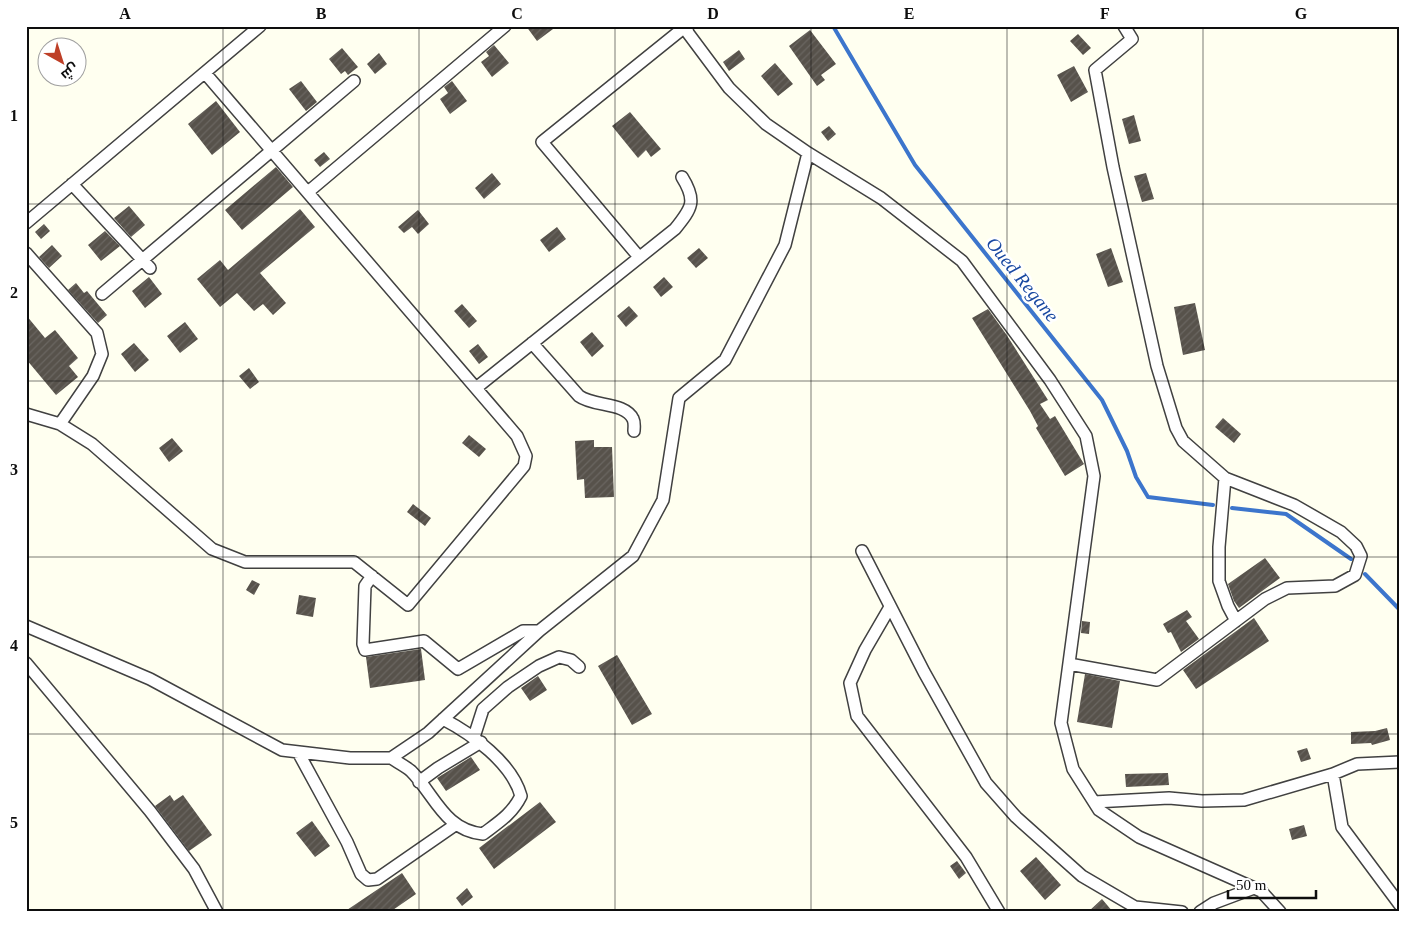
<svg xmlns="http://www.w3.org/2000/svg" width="1426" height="938" viewBox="0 0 1426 938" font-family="'Times New Roman',Cairo,serif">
<defs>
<pattern id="building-hatch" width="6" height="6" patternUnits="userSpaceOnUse" patternTransform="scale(1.25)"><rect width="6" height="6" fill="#57524b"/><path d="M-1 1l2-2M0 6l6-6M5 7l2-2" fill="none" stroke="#6a6661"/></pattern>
</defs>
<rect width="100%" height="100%" fill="#fffff0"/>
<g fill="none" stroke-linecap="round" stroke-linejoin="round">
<path stroke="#3c75cc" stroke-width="4" d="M833,26L915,165L1102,400L1127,451L1136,477L1148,497L1213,505
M1232,508L1286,514L1351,559
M1365,574L1400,610"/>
</g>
<path fill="url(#building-hatch)" d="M526,26H557L537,41Z
M810,30L836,64L821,75L825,80L817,86L789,46Z
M1078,34L1091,48L1083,55L1070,41Z
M494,45L509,63L492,77L481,62L489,56L486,52Z
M342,48L358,67L348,75L345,71L341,74L329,59Z
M739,50L745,59L729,71L723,62Z
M379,53L387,64L375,74L367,64Z
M775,63L793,84L778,96L761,76Z
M1074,66L1088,92L1071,102L1057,75Z
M301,81L317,102L306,111L289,89Z
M452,81L467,101L450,114L440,99L448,93L444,87Z
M216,101L240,132L212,155L188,124Z
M630,112L661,149L651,157L646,150L638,158L612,126Z
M1134,115L1141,141L1129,144L1122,119Z
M829,126L836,134L828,141L821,132Z
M324,152L330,159L320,167L314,160Z
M276,167L293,187L242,230L225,210Z
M492,173L501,184L484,199L475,188Z
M1146,173L1154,199L1142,202L1134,176Z
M129,206L145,225L131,237L114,218Z
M300,209L315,227L260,273L286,303L273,315L263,304L254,311L237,293L220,307L197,279L220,260L228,270Z
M418,210L429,224L418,234L412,227L404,233L398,227Z
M44,224L50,231L41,239L35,232Z
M557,227L566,239L549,252L540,240Z
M105,231L120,246L101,261L88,245Z
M52,245L62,256L49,268L39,257Z
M699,248L708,258L696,268L687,258Z
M1111,248L1123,282L1108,287L1096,254Z
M149,277L162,294L145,308L132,291Z
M664,277L673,287L661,297L653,287Z
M76,283L84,293L87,291L107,315L98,323L68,290Z
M1195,303L1205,350L1183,355L1174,307Z
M462,304L477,321L469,328L454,311Z
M629,306L638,316L626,327L617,316Z
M988,309L1006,334L1048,400L1040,404L1050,419L1055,416L1084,464L1065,476L1036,428L1038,426L1030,411L972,318Z
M26,315L45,338L55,330L78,358L69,366L78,377L56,395L26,359Z
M185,322L198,339L180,353L167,336Z
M592,332L604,346L592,357L580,342Z
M134,343L149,360L135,372L121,354Z
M478,344L488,357L479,364L469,351Z
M249,368L259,382L250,389L239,376Z
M1223,418L1241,434L1234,443L1215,427Z
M469,435L486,449L479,457L462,443Z
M172,438L183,451L169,462L159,448Z
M594,440V447H612L614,497L585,498L584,479L577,480L575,441Z
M413,504L431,518L425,526L407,512Z
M1265,558L1280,578L1239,608L1234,601L1228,584Z
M252,580L260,584L254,595L246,590Z
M299,595L316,598L313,617L296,614Z
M1187,610L1192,617L1186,621L1199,639L1181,652L1171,632L1168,633L1163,624Z
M1254,618L1269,641L1196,689L1183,670Z
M1082,621L1090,622L1089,634L1081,633Z
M421,649L425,680L370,688L366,657Z
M617,655L652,714L632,725L598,666Z
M1085,674L1120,681L1112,728L1077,722Z
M538,676L547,690L530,701L521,688Z
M1387,728L1390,740L1372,745L1371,743L1351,744V732L1375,731Z
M1307,748L1311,759L1301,762L1297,751Z
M471,757L480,770L446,791L437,778Z
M1168,773L1169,785L1126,787L1125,774Z
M170,795L174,801L183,795L212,835L189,851L155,806Z
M540,802L556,822L494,869L479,848Z
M312,821L330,846L315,857L296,833Z
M1304,825L1307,836L1292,840L1289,829Z
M1036,857L1061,885L1045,900L1020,871Z
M957,861L966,873L959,879L950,866Z
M402,873L416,894L390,912H344Z
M467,888L473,897L462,906L456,898Z
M1102,899L1113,912H1088Z"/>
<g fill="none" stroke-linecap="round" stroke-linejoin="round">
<g stroke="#414141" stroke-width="14">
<path id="minor" d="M72,184L150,268
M308,192L505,26
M26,223L260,26
M26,253L97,333L102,354L93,376L60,424
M639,257L542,142L686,26L688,33L729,88L766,124L808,153L881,198L962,261L1050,380L1086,436L1094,476L1061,723L1073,769L1099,810L1139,837L1261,891L1280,912
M102,294L354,81
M532,343L579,396C594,407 625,402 633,419C635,423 634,428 634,431
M476,388L675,229C692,208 697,201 682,177
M26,414L60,424L92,444L212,549L245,562H354L408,605L524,466L526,456L517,436L205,73
M1225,478L1219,547V581L1228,606L1236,621
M862,551L924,672L986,783L1016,817L1082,876L1135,907L1182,912
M372,576L365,586L363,644L365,650L424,641L458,669L523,631H539
M890,607L865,650L850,683L857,716L966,857L999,912
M26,626L150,679L282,750L350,758H391L428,733L539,631L633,556L663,500L679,398L725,360L785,245L808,153
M26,663L150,811L194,869L217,912
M1069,664L1157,680L1265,599L1287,588L1335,586L1355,575L1361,556L1356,546L1341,532L1294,505L1225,478L1183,441L1176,428L1157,366L1113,167L1095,70L1132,39L1124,26
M474,737L483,709L508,687L539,666L559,657L571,660L579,667
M298,752L347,842L361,874L368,880L377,879L455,825
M391,758C397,762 405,766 411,771C435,795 444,830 483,834C499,822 512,814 521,796C512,763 472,734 443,719
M1333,774L1342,827L1400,905
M419,782L438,768L481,742
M1094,802L1169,798L1202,801L1244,800L1333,774L1357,764L1400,762
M1200,912L1214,903L1254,888"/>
</g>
<use href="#minor" stroke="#fff" stroke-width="11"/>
</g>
<path fill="none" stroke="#0e0e0e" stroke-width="1" stroke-opacity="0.55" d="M223,26V912M419,26V912M615,26V912M811,26V912M1007,26V912M1203,26V912M26,204H1400M26,381H1400M26,557H1400M26,734H1400"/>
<g text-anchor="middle" stroke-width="5" stroke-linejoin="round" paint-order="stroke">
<g font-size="19" font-style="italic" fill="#1848a0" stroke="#fff">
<text transform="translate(1023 279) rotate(51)" y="7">Oued Regane</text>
</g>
</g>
<rect width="1426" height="938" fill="none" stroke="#ffffff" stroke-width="55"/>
<g transform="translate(62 62) rotate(141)"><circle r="24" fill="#ffffff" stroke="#9f9f9f"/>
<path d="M0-4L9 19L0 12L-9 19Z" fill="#be3f27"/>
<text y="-8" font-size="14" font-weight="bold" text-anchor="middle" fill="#0e0e0e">ش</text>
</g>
<path d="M1228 890v8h88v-8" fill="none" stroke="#0e0e0e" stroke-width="2.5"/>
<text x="1236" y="890" font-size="15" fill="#0e0e0e" stroke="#ffffff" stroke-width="4" paint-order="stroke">50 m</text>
<rect x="28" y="28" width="1370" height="882" fill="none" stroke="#0e0e0e" stroke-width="2"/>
<g font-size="16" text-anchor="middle" font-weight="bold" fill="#0e0e0e">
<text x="125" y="19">A</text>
<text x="321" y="19">B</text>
<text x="517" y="19">C</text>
<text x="713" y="19">D</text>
<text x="909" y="19">E</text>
<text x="1105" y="19">F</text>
<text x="1301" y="19">G</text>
<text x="14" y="121">1</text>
<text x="14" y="298">2</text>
<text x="14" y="475">3</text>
<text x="14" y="651">4</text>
<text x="14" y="828">5</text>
</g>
</svg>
